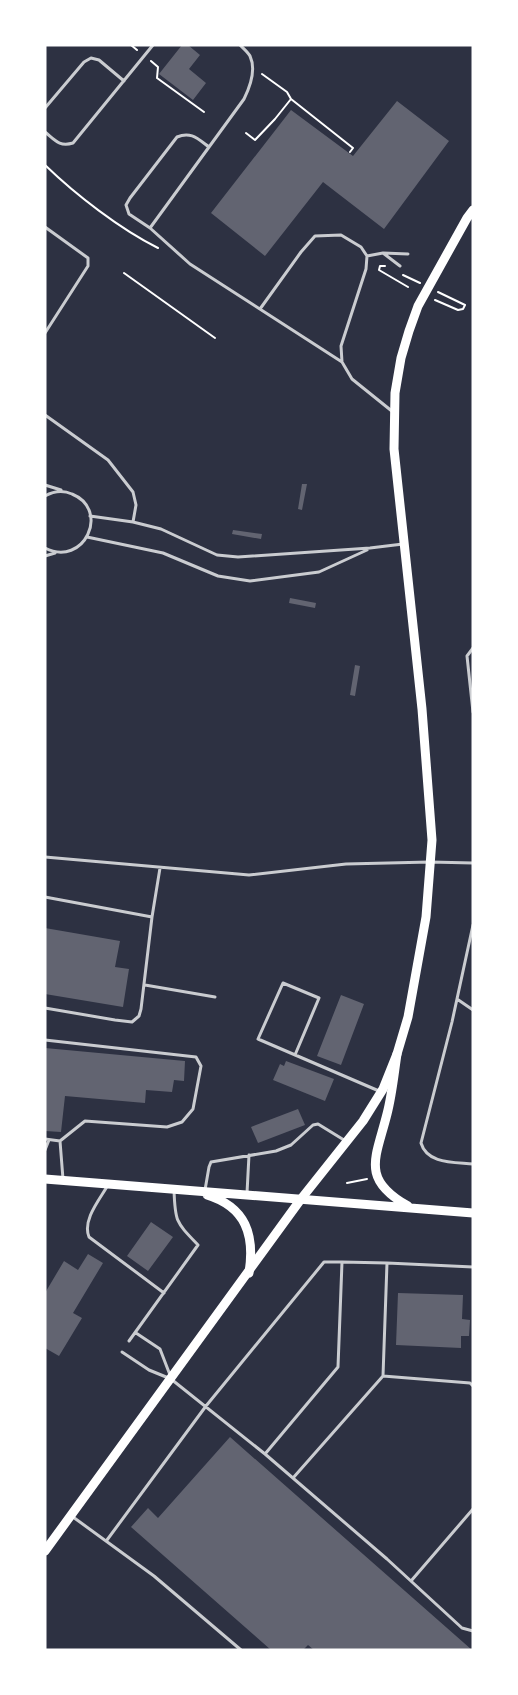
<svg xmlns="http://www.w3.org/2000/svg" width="518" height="1695" viewBox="0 0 518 1695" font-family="Spectral,serif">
<rect width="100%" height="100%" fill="#2d3142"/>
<path fill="#626471" d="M182,45H188L200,55L189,69L206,83L193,100L159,74Z
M397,101L449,141L384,229L323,182L265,256L211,213L291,110L353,156Z
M302,484H307L302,510L298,509Z
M233,530L262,534L261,539L232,534Z
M290,598L316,603L315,608L289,603Z
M355,665L360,666L355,696L350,695Z
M45,928L120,941L115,967L129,969L123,1007L45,994Z
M341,995L364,1004L341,1065L317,1056Z
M45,1048L185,1061L184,1081L174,1080L172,1092L146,1090L145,1103L65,1096L61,1132L45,1131Z
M286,1061L334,1079L325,1101L273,1080L280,1064L284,1066Z
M298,1109L305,1125L258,1143L251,1127Z
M151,1222L173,1237L148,1271L127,1256Z
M88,1254L103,1263L73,1313L82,1318L59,1356L45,1348V1293L64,1261L78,1270Z
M398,1293L463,1295L462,1319L470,1320L469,1336H461V1348L396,1345Z
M230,1437L472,1650H314L308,1645L303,1650H271L131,1527L148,1508L158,1518Z"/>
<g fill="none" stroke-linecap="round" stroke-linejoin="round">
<path stroke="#fff" stroke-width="2" d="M131,45L137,50
M151,61L158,67L157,78L204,112
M262,74L287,92L291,99L353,148L350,152
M246,133L255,140L275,119L291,99
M45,165C76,195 120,229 158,248
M385,266H380L379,270L408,287
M124,273L215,338
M403,275L420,283
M435,300L458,310L463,309L465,305L438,292
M347,1183L367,1179"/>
<path stroke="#caccd0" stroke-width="3" d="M45,108L84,62L91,58L99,60L124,81
M45,132C55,140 59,147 73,143L153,45
M209,147C198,139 191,131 177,137L130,198L126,205L129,214L150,228L190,264L342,362
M45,227L88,258V266L45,333
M150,228L244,99C250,87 256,69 250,56C248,52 243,48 240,45
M383,253L408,254
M367,256L383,253L400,266
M260,309L301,252L315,236L341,235L361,247L367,256L366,269L341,346L342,362L352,379L393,412
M45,415L108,460L133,492L136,505L133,522
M45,485L61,490
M45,496C54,491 63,490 72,494C111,510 84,568 45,548
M90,516L133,522L161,529L217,555L238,557L370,548L403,544
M87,537L163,553L218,576L250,581L319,572L367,550
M45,556L55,553
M473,648L467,656L473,712
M45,857L249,875L346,864L430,862L473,863
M45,897L152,917
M473,925L452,1022L421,1143C427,1164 454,1162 473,1164
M145,985L215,997
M457,999L473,1010
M45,1008L115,1020L132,1022L139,1016L141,1009L152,917L160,868
M45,1040L196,1057L201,1066L193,1109L182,1122L167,1127L85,1121L60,1141L45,1139
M295,1055L319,998L283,983L258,1039L379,1091
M60,1141L63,1179
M45,1150L49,1140
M108,1185C100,1199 82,1220 89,1237L164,1293
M205,1190L209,1167L211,1162L276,1151L291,1145L313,1125L318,1124L344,1140
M247,1193L249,1155
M342,1262L387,1263
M136,1333L160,1349L170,1375
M129,1341L198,1245C176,1222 175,1222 174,1190
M122,1352L149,1370L171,1379L265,1454L387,1559L462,1628L473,1631
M383,1376L470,1383L473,1386
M293,1478L383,1376L387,1263L473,1267
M73,1517L154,1576L241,1650
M107,1540L206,1406L324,1262H342L338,1367L265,1454
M411,1581L473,1509"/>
<path stroke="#fff" stroke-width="9" d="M45,1551L301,1199L363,1121L383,1089L397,1054L408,1017L426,917L432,840L422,709L394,449L395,393L401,358L409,331L418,306L467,218L473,210"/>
<path stroke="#fff" stroke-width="9" d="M397,1054C394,1074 392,1095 387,1114C376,1158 360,1179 408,1206
M45,1179L473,1213
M207,1195C246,1207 255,1235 249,1273"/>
</g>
<rect width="518" height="1695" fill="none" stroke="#ffffff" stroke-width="93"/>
</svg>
